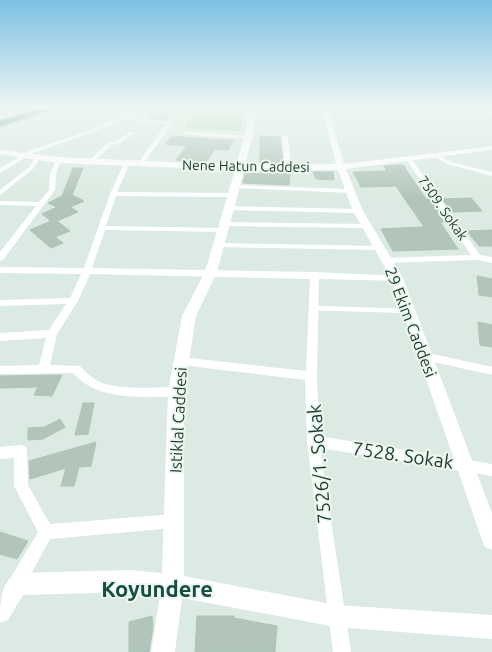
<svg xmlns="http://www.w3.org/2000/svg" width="492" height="652" viewBox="0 0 492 652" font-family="Ubuntu,sans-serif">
<rect width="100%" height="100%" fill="#dbeae2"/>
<path fill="#b1dfb8" d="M194,108H245L240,131L184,129Z"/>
<path fill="#b1c5bb" stroke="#adc4b8" d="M157,108H177L165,120L147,118Z
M173,136L208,139L234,140L228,150L215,149L206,162L176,160L187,146L165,144Z
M260,136L280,137L283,163H260Z
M403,165L426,199H431L440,213H437L444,222H440L458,249L393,251L381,229L424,227L396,186L361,187L353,172L387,171L384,166Z
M73,168H83L72,195L84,201L70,207L78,212L57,221L70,231L55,237L63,243L51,248L30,230L51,221L42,214L57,207L48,203L62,196Z
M285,172V174H290L289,185L243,183L245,174Z
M313,172H333L334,180L316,179Z
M471,198L482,211L452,212L442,199Z
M492,230V246H479L467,231Z
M477,276L492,279V297L479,295Z
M478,322L492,325V347L480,345Z
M62,375L52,396L34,395L38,387L0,388V376Z
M83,403H94L88,434L75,435Z
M60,419L65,427L43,439L28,440V428L45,427Z
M96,442L91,466L79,467L74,486H61L66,468L30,479L29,461Z
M0,532L28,541L17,559L0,554Z
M152,616L153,627L149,652H129V622Z
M197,616H234V618L277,626L275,652H195Z"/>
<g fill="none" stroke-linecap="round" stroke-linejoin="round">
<g stroke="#bfc8c5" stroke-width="3">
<path id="trunk" d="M44,108H57L0,126V121Z"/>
</g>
<path stroke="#fff" stroke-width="3" d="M186,133L249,137"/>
<path stroke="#fff" stroke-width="4.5" d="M314,308L408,311"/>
<path fill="#fff" fill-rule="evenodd" d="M141,108H148L130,117L173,123L143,164L138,163L166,124L125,119L91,133L33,153L0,173V168L29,151L87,131Z
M428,108H433L435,110L430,111Z
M480,108H486L492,113V117Z
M131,132L136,133L118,144L112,145L92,163H88V161L108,143L114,142Z
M285,135L288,137L291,168L288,170L285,168L282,137Z
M435,155H439L451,162L492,172V176L447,164L435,157Z
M35,158L40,159L33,169L0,195V190L29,167Z
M407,158H411L480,255L492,257V263L477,260L384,263L383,261L387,258L471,255L406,159Z
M56,159L61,160L56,174L55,190L3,260L0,261V252L36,206L0,205V201L39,202L49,190L50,174Z
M127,161L130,163L117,192L234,193L237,195L234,197L116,196L106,226L223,228L227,230L223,232L105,230L92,268L315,272L400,276L401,278L400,280L397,281L319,279L317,376L319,436L492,464V476L320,448L351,652H333L307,441L305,380L181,365L177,364L176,361L177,358L181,357L306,371L310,279L90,274L78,301L57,334L50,365L80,366C85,372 91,377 98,381C118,391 153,387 176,387L180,389L182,392L180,395L176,397C141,396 99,402 73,373L0,374V366L39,365L46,338L0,341V333L49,330L66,304L0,306V300L70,298L81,274L0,273V267L84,268L110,194L124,163Z
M236,185L350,189L353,191L350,193L234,188L233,187Z
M226,206L358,209L362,211L358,213L229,210H226Z
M222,222L366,224L370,226L366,228L225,226H222Z
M216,243L381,246L385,248L381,250L219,247H216Z
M424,352L492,367V375L420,359L419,356L420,353Z
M21,445L26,447L27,451L28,485L50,524L174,514L179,516L181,521L179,526L174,528L50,539L23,589L17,591L11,589L9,583L11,577L38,532L14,486V458L0,459V447Z"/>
<path fill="#fff" fill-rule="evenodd" d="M249,108H255L253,135L245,165L336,164L322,108H328L344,164L492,146V150L346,169L363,211L403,278L492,513V550L485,547L482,540L391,278L353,211L338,170L244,171L217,272L196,316L184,392V576L336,605L492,615V639L336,627L182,598L175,652H151L160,595L129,592L23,595L8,620L0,623C0,604 0,582 17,573L129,570L162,573L168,392L182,316L205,272L235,170L58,163L0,154V150L58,157L236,165L245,135Z"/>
<use href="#trunk" fill="#40886f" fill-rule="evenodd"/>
</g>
<linearGradient id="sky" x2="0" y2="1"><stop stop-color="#7cc0e1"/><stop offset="0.54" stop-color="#eff6f2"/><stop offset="1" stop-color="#eff6f2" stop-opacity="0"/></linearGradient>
<rect width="492" height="200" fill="url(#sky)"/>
<g text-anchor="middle" stroke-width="4" stroke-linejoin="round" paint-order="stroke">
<g font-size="14" fill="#1c3b2f" stroke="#ecf7f0">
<text transform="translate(246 166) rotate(1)" y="5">Nene Hatun Caddesi</text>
<text transform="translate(443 208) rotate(55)" y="5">7509. Sokak</text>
</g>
<g font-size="16" fill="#1c3b2f" stroke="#ecf7f0">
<text transform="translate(411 322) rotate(69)" y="6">29 Ekim Caddesi</text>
<text transform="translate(178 420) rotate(-87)" y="6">Istiklal Caddesi</text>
</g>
<g font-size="19" fill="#1c3b2f" stroke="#ecf7f0">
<text transform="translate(403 455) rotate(8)" y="7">7528. Sokak</text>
<text transform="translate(319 464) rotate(-95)" y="7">7526/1. Sokak</text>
</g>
<g font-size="22" font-weight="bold" fill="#164e3b" stroke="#ecf7f0">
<text x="157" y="597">Koyundere</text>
</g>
</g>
</svg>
